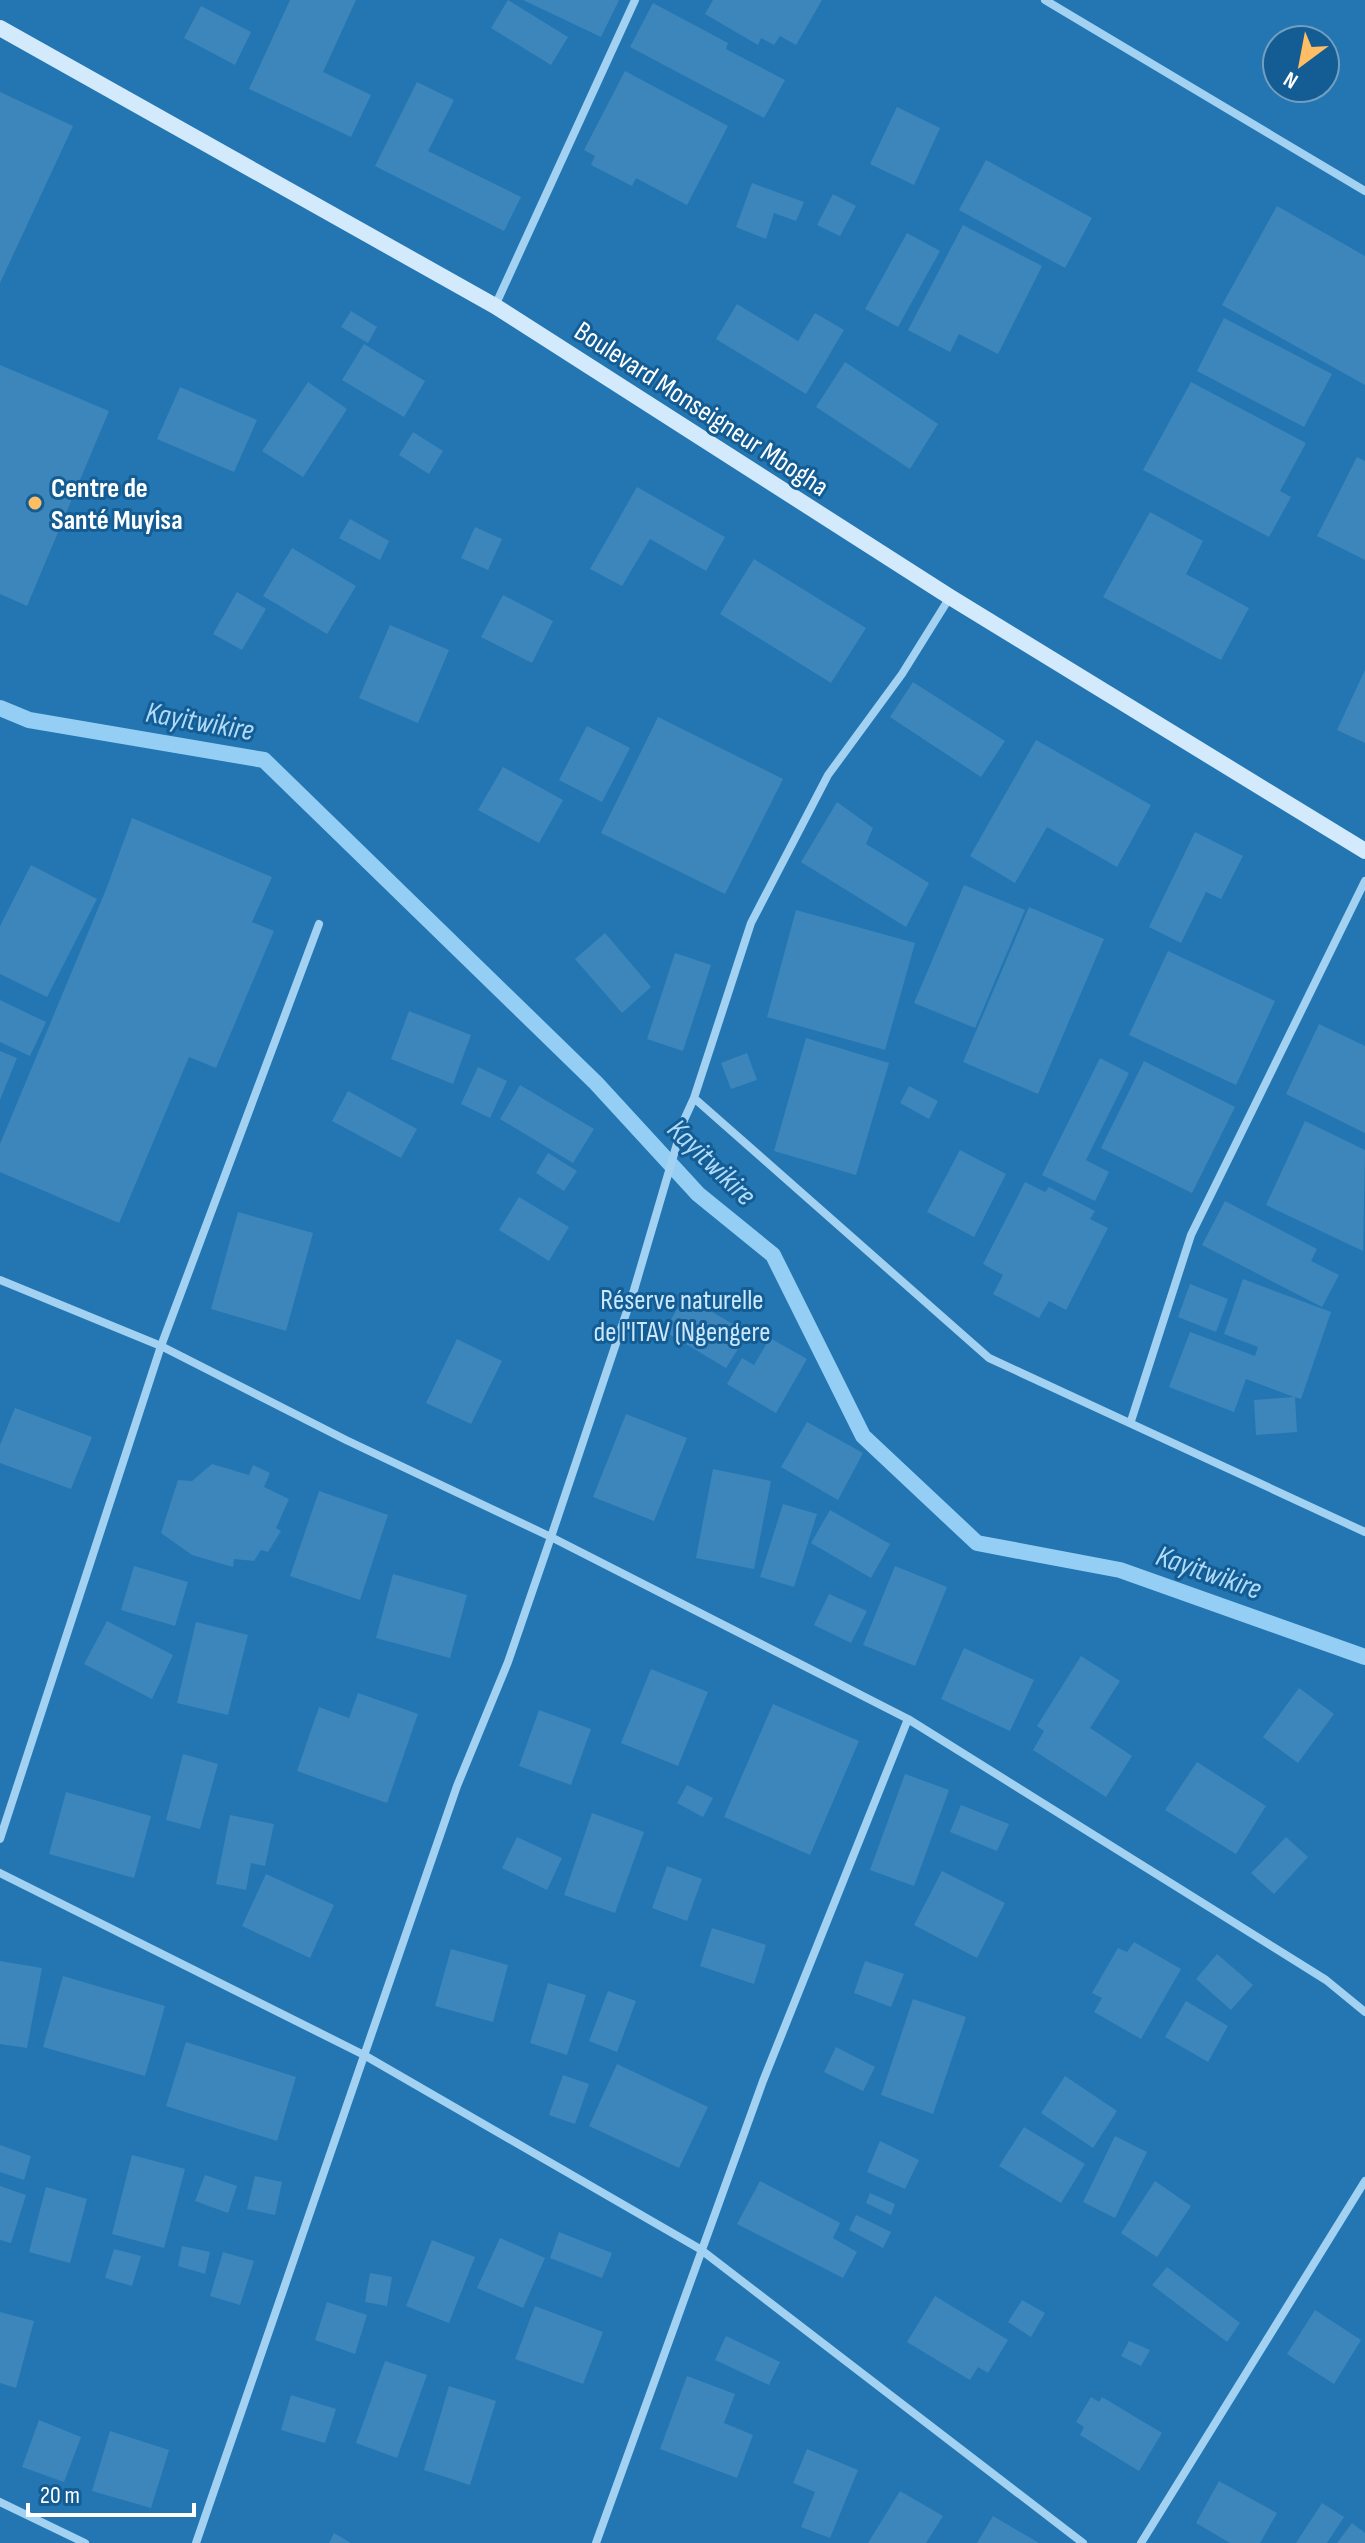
<svg xmlns="http://www.w3.org/2000/svg" width="1365" height="2543" viewBox="0 0 1365 2543" font-family="'Sofia Sans Condensed',sans-serif">
<rect width="100%" height="100%" fill="#145d94"/>
<path fill="#2376b1" fill-rule="evenodd" d="M0,0H1365V2543H0ZM1277,40H1325V88H1277Z"/>
<g fill="none" stroke-linecap="round" stroke-linejoin="round">
<path stroke="#95cef5" stroke-width="16" d="M0,708L29,720L264,760L596,1083L698,1194L773,1255L863,1436L977,1543L1120,1570L1365,1657"/>
</g>
<path fill="#3d86bc" d="M290,0H356L323,72L371,95L351,137L249,89Z
M508,0L568,37L551,65L491,28Z
M523,0H619L601,37Z
M713,0H822L796,45L780,36L774,45L761,38L758,45L705,14Z
M653,3L728,43L726,49L785,80L764,118L630,47Z
M201,6L251,32L235,65L184,38Z
M625,71L728,126L687,205L636,178L632,186L591,165L595,156L584,150Z
M417,82L454,100L428,151L521,197L504,231L375,166Z
M0,92L73,126L0,283Z
M897,107L940,128L914,185L870,164Z
M986,160L1092,218L1065,268L959,210Z
M752,183L804,202L796,221L774,213L766,239L736,227Z
M833,194L856,206L840,236L817,225Z
M1277,206L1365,256V385L1222,305Z
M963,225L1042,266L998,354L959,334L950,352L908,330Z
M907,233L940,251L898,327L865,309Z
M737,304L798,341L815,313L844,330L806,394L716,339Z
M351,311L377,327L368,343L341,327Z
M1224,318L1332,374L1304,427L1197,371Z
M364,344L425,381L404,417L342,380Z
M845,362L938,424L910,469L816,407Z
M0,365L109,411L27,606L0,594Z
M308,382L347,409L303,477L262,451Z
M1191,382L1306,443L1280,491L1291,497L1269,537L1143,470Z
M180,387L257,420L234,472L157,439Z
M413,432L443,451L429,474L399,455Z
M1357,457L1365,461V560L1317,536Z
M637,487L725,537L706,571L650,539L622,586L590,569Z
M1150,512L1203,541L1186,574L1249,608L1221,660L1103,597Z
M350,519L389,541L380,560L339,538Z
M475,527L502,539L488,570L461,558Z
M292,548L356,586L327,634L263,596Z
M754,559L866,628L831,683L720,614Z
M237,592L266,609L242,650L213,634Z
M503,595L553,621L532,663L481,637Z
M390,625L449,650L418,723L359,698Z
M1365,670V743L1337,730Z
M913,682L1005,741L981,777L890,717Z
M658,717L783,779L725,894L601,833Z
M587,726L630,748L602,802L559,780Z
M1036,740L1151,805L1117,867L1047,827L1015,883L970,856Z
M503,767L563,800L539,843L478,810Z
M837,802L873,828L866,844L929,883L906,927L801,862Z
M132,818L272,877L252,922L274,931L216,1068L189,1057L119,1223L0,1172V1144L107,887Z
M1195,832L1243,856L1221,899L1206,892L1181,943L1149,927Z
M31,865L97,899L47,997L0,974V926Z
M964,885L1025,910L975,1028L914,1003Z
M1029,907L1104,939L1038,1094L963,1062Z
M796,910L915,943L885,1050L767,1017Z
M605,933L651,987L622,1013L575,959Z
M1168,951L1275,1001L1236,1085L1129,1035Z
M675,953L711,965L683,1051L647,1039Z
M0,1000L46,1022L30,1056L0,1042Z
M409,1011L471,1035L453,1084L391,1059Z
M1319,1024L1365,1046V1133L1286,1094Z
M806,1038L889,1063L856,1175L774,1151Z
M0,1051L17,1058L0,1100Z
M747,1053L757,1080L731,1089L721,1063Z
M1100,1058L1129,1073L1086,1160L1109,1172L1095,1201L1042,1175Z
M1144,1061L1235,1107L1192,1193L1101,1148Z
M478,1067L507,1081L490,1118L461,1104Z
M520,1085L594,1129L573,1163L500,1119Z
M909,1086L938,1101L929,1119L900,1103Z
M348,1091L417,1129L401,1158L332,1121Z
M1305,1121L1365,1150L1363,1251L1266,1205Z
M960,1150L1006,1174L974,1237L927,1212Z
M548,1153L577,1171L564,1191L536,1173Z
M1025,1182L1045,1192L1049,1187L1095,1211L1090,1219L1108,1228L1066,1310L1049,1301L1039,1318L993,1294L1003,1275L983,1264Z
M519,1197L569,1227L549,1261L499,1230Z
M1225,1201L1317,1249L1311,1261L1339,1275L1322,1307L1202,1245Z
M238,1212L313,1233L286,1331L211,1309Z
M1243,1279L1331,1312L1301,1399L1295,1397L1297,1432L1256,1435L1254,1400L1294,1397L1246,1379L1234,1412L1169,1387L1190,1332L1255,1356L1258,1347L1224,1334Z
M1190,1284L1228,1299L1216,1332L1178,1317Z
M685,1296L748,1333L726,1368L664,1331Z
M770,1338L807,1359L776,1413L727,1384L742,1358L754,1365Z
M457,1339L502,1361L471,1424L426,1403Z
M15,1408L92,1437L71,1489L0,1463V1445Z
M626,1414L687,1438L654,1521L593,1497Z
M807,1422L863,1453L838,1500L781,1467Z
M212,1464L249,1475L253,1465L270,1473L264,1487L289,1499L276,1528L281,1531L268,1552L261,1550L254,1561L234,1559L233,1567L192,1555L161,1533L178,1480L192,1481Z
M713,1469L771,1481L754,1569L696,1558Z
M319,1491L388,1515L360,1600L290,1576Z
M783,1504L817,1514L794,1587L760,1577Z
M830,1510L890,1544L871,1578L811,1543Z
M134,1566L188,1582L175,1626L121,1610Z
M895,1566L947,1587L915,1666L863,1645Z
M393,1574L467,1595L450,1658L376,1638Z
M829,1594L867,1611L851,1643L814,1625Z
M107,1621L173,1655L152,1699L84,1664Z
M196,1622L248,1635L228,1715L177,1703Z
M964,1648L1034,1680L1010,1731L941,1699Z
M1081,1656L1120,1681L1090,1728L1132,1756L1106,1797L1033,1750L1044,1731L1037,1726Z
M651,1669L708,1692L678,1766L621,1743Z
M1299,1688L1334,1714L1298,1763L1263,1737Z
M358,1693L418,1714L387,1803L297,1771L319,1707L349,1718Z
M773,1704L859,1741L810,1855L724,1817Z
M539,1710L591,1729L571,1785L519,1766Z
M183,1754L218,1764L200,1829L166,1820Z
M1197,1762L1266,1806L1236,1854L1165,1810Z
M905,1774L949,1790L914,1886L870,1870Z
M687,1785L713,1798L703,1817L677,1803Z
M66,1792L151,1816L134,1878L49,1854Z
M961,1805L1009,1824L997,1851L950,1832Z
M592,1813L644,1832L615,1913L564,1895Z
M230,1815L274,1824L265,1866L251,1863L246,1890L216,1884Z
M517,1837L562,1858L547,1890L502,1868Z
M1286,1837L1308,1857L1274,1894L1251,1873Z
M667,1866L702,1879L687,1921L652,1908Z
M942,1871L1005,1903L977,1958L914,1925Z
M266,1874L334,1905L310,1958L242,1926Z
M712,1928L766,1945L754,1984L700,1966Z
M1134,1942L1181,1969L1141,2039L1094,2012L1102,1998L1092,1993L1118,1948L1127,1952Z
M451,1949L508,1965L493,2022L435,2006Z
M1217,1954L1253,1985L1231,2010L1196,1979Z
M0,1961L42,1968L27,2048L0,2044Z
M865,1961L904,1974L891,2007L854,1993Z
M63,1976L165,2006L145,2076L43,2047Z
M548,1983L586,1995L567,2055L530,2043Z
M608,1991L636,2001L617,2052L589,2041Z
M913,1999L966,2017L933,2114L881,2095Z
M1186,2001L1228,2026L1208,2062L1165,2037Z
M186,2042L296,2077L277,2141L166,2106Z
M836,2047L875,2067L863,2091L824,2072Z
M617,2064L708,2107L679,2168L589,2126Z
M563,2075L589,2084L575,2124L549,2115Z
M1065,2076L1117,2111L1093,2148L1041,2113Z
M1024,2127L1085,2164L1061,2203L999,2166Z
M1115,2136L1147,2152L1115,2218L1083,2202Z
M880,2141L919,2160L905,2189L867,2172Z
M0,2145L31,2156L24,2180L0,2172Z
M132,2155L185,2169L164,2248L112,2234Z
M205,2175L237,2186L228,2213L195,2201Z
M255,2176L282,2182L275,2215L247,2209Z
M760,2181L840,2223L833,2238L857,2252L843,2278L737,2224Z
M1155,2181L1191,2206L1157,2257L1121,2233Z
M0,2186L26,2195L11,2243L0,2240Z
M46,2187L87,2199L70,2263L29,2252Z
M870,2193L895,2204L891,2215L866,2203Z
M856,2215L891,2232L883,2248L849,2230Z
M559,2232L612,2253L602,2278L550,2258Z
M500,2238L545,2258L523,2308L477,2288Z
M432,2240L475,2257L449,2323L406,2306Z
M182,2246L210,2252L205,2274L178,2266Z
M114,2249L141,2256L132,2286L105,2278Z
M223,2252L254,2261L240,2305L210,2296Z
M1167,2267L1240,2323L1227,2342L1152,2285Z
M370,2273L392,2277L387,2306L365,2302Z
M935,2296L1008,2340L988,2373L978,2367L970,2380L907,2342Z
M1022,2300L1045,2313L1031,2337L1008,2322Z
M327,2302L367,2315L355,2354L315,2340Z
M535,2306L603,2332L583,2384L515,2359Z
M1315,2310L1361,2340L1334,2384L1287,2354Z
M0,2312L34,2321L16,2388L0,2383Z
M726,2336L780,2362L769,2385L715,2360Z
M1129,2341L1150,2350L1141,2366L1121,2356Z
M385,2361L427,2375L397,2458L356,2443Z
M687,2376L735,2394L724,2423L753,2435L737,2478L660,2449Z
M449,2386L496,2401L470,2485L424,2470Z
M291,2395L336,2409L325,2443L281,2430Z
M1091,2397L1099,2402L1102,2397L1162,2433L1139,2471L1080,2435L1084,2427L1076,2422Z
M39,2420L81,2437L64,2482L22,2467Z
M110,2431L169,2450L151,2508L92,2491Z
M807,2449L858,2470L830,2538L801,2527L815,2492L793,2483Z
M1219,2481L1277,2513L1260,2543H1230L1196,2523Z
M900,2491L943,2516L926,2543H868Z
M1322,2503L1344,2517L1327,2543H1296Z
M993,2516L1039,2543H977Z
M1352,2523L1365,2533V2543H1337Z
M334,2533L351,2543H329Z"/>
<g fill="none" stroke-linecap="round" stroke-linejoin="round">
<path stroke="#a3d1f2" stroke-width="8" d="M1045,0L1365,191
M495,306L635,0
M694,1098L989,1358L1365,1532
M0,1280L161,1346L346,1440L551,1537L908,1719L1326,1980L1365,2012
M1131,1421L1191,1235L1365,881
M0,1839L161,1346L319,924
M0,1873L364,2055L700,2249L1083,2543
M0,2502L85,2543
M196,2543L457,1786L508,1662L551,1537L634,1290L684,1120L694,1098L751,923L828,775L902,674L950,597
M596,2543L763,2081L908,1719
M1141,2543L1365,2181"/>
<path stroke="#d2eafc" stroke-width="16" d="M0,28L495,306L950,597L1365,851"/>
</g>
<circle fill="#ffbe64" stroke="#145d94" stroke-width="3" cx="35" cy="503" r="8"/>
<g text-anchor="middle" stroke-width="6" stroke-linejoin="round" paint-order="stroke">
<g font-size="28" fill="#fff" stroke="#145d94">
<text transform="translate(702 408) rotate(33)" y="10">Boulevard Monseigneur Mbogha</text>
</g>
<g font-size="28" font-weight="bold" fill="#fff" stroke="#145d94" text-anchor="start">
<text x="51" y="497">Centre de<tspan x="51" dy="32">Santé Muyisa</tspan></text>
</g>
<g font-size="28" fill="#cbe8fd" stroke="#145d94">
<text x="682" y="1309">Réserve naturelle<tspan x="682" dy="32">de l'ITAV (Ngengere</tspan></text>
</g>
<g font-size="30" font-style="italic" fill="#afdbf9" stroke="#145d94">
<text transform="translate(200 721) rotate(10)" y="10">Kayitwikire</text>
<text transform="translate(712 1162) rotate(44)" y="10">Kayitwikire</text>
<text transform="translate(1209 1572) rotate(19)" y="10">Kayitwikire</text>
</g>
</g>
<g transform="translate(1301 64) rotate(212)"><circle r="38" fill="#145d94" stroke="#729ebf" stroke-width="2"/>
<path d="M0-6L14 30L0 20L-14 30Z" fill="#ffbe64"/>
<text y="-12" font-size="22" font-weight="bold" text-anchor="middle" fill="#ffffff">N</text>
</g>
<path d="M28 2503v12h166v-12" fill="none" stroke="#ffffff" stroke-width="4"/>
<text x="40" y="2503" font-size="24" fill="#ffffff" stroke="#145d94" stroke-width="6" paint-order="stroke">20 m</text>
</svg>
